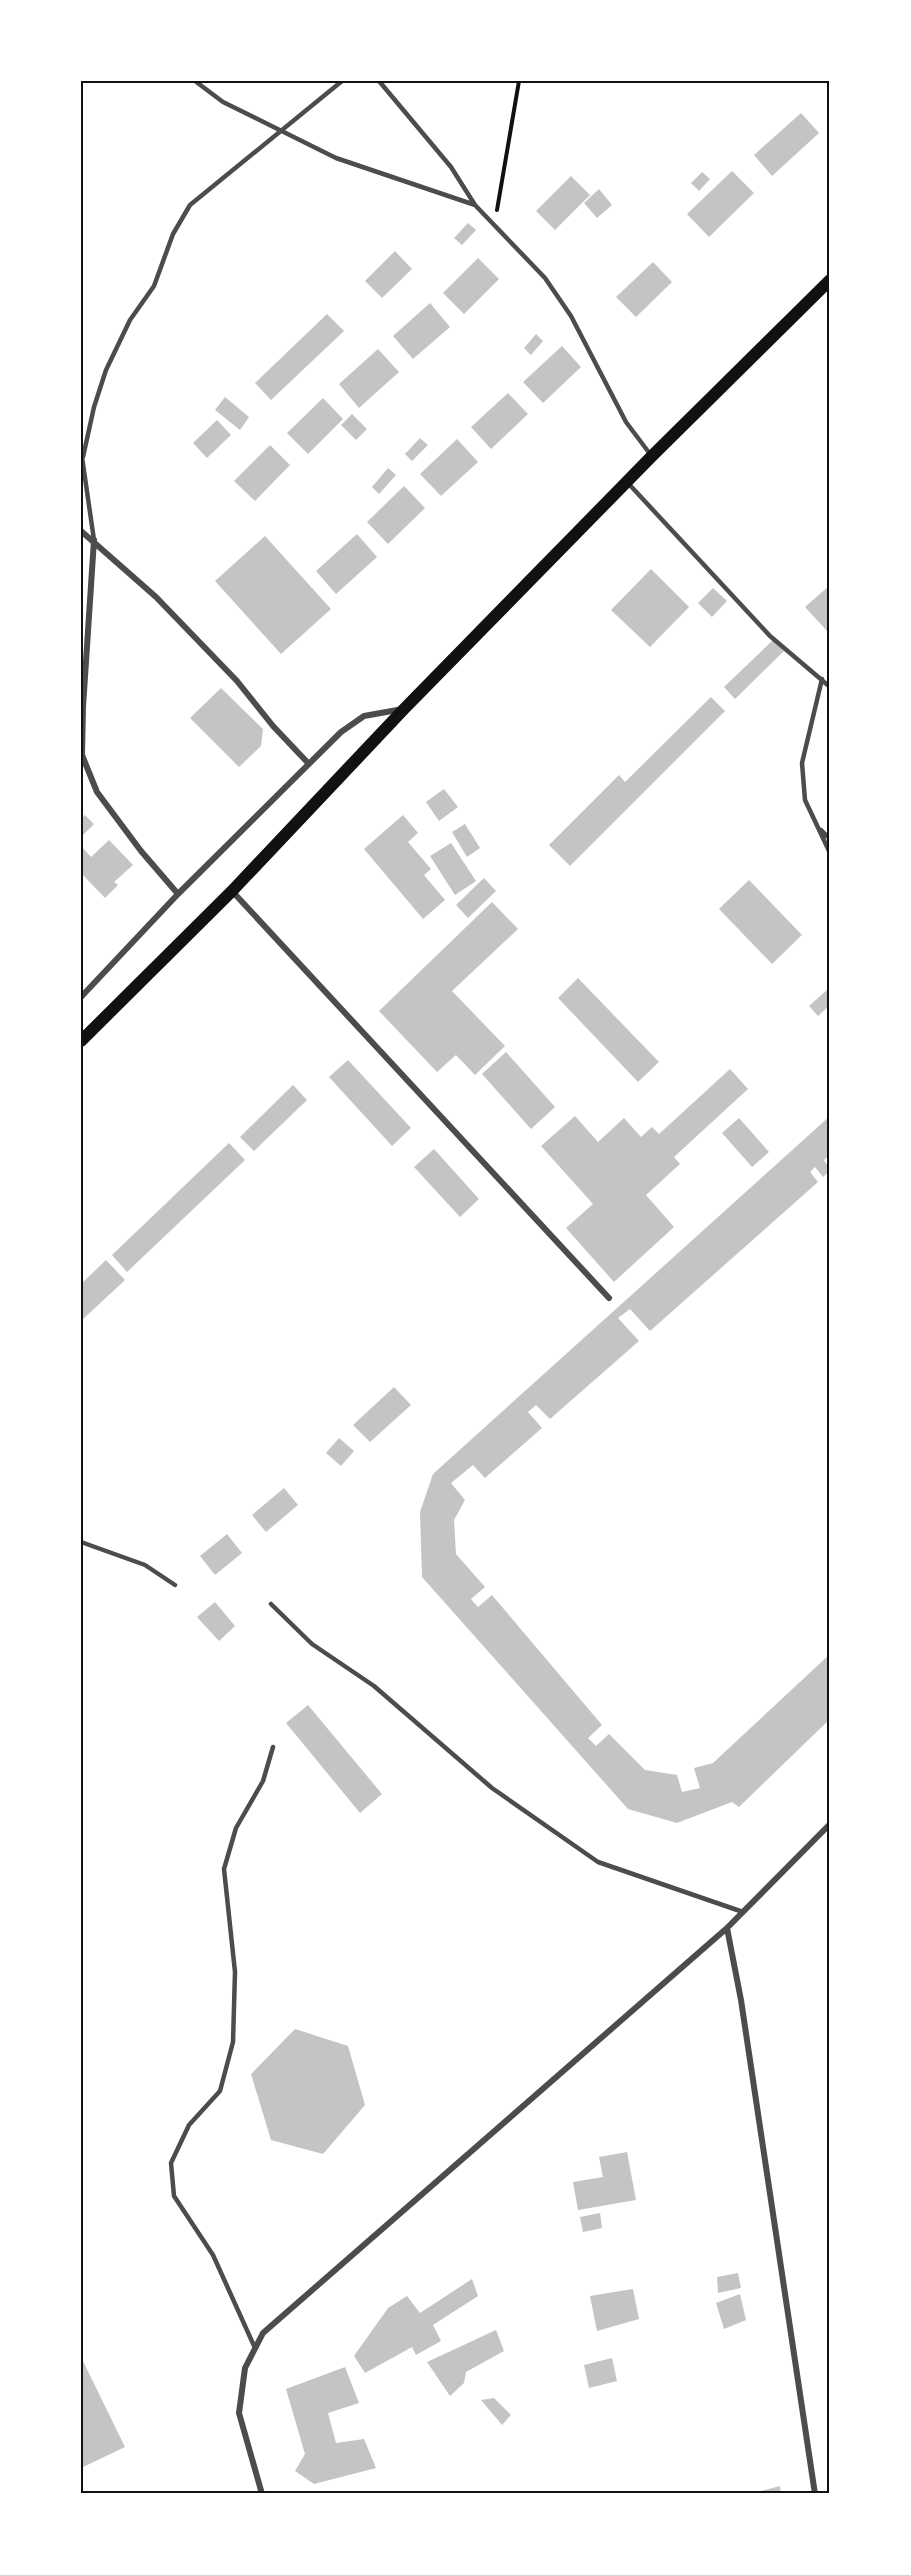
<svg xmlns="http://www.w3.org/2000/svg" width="911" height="2575" viewBox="0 0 911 2575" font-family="'IBM Plex Sans',sans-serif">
<rect width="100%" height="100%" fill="#fff"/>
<path fill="#c4c4c4" d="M801,113L819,133L772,176L754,155Z
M732,171L754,193L709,237L687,214Z
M702,172L710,179L699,191L691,183Z
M571,176L590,195L555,230L536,211Z
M599,189L612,205L597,218L584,203Z
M468,223L476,230L462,245L454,238Z
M395,251L412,269L382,298L365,281Z
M478,258L499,279L464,314L443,293Z
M653,262L672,282L636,317L616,297Z
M430,303L450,327L413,359L393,336Z
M327,314L344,331L271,400L255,383Z
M536,334L543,341L531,355L524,348Z
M562,346L581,367L543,403L523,382Z
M378,349L399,372L359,408L339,384Z
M508,393L528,414L491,449L471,427Z
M225,397L249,417L240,430L215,410Z
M323,398L343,419L308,454L287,433Z
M352,414L367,429L356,440L341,425Z
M217,420L231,435L207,458L193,443Z
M420,438L428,445L412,461L405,454Z
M457,439L478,462L441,496L420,474Z
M270,445L290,465L255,501L234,481Z
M388,468L396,475L379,494L372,487Z
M404,486L425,508L388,544L367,522Z
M357,534L377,557L336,594L316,571Z
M265,536L331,609L281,654L215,581Z
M651,569L689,607L650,647L611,610Z
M830,585V628L827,631L805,607Z
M713,588L727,601L712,617L698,603Z
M773,640L784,651L735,699L724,687Z
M221,688L263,729L261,746L239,767L190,718Z
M711,697L725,711L570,866L549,845L619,775L625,782Z
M444,789L458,807L439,821L426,802Z
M85,815L94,824L81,837V819Z
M403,815L418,833L408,842L431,869L424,875L445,900L423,919L364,849Z
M465,824L480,848L467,857L452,832Z
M109,840L133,865L114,882L118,885L105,898L81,873V846L91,857Z
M451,843L476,881L455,895L430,856Z
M484,878L496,891L468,918L456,905Z
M749,880L802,935L772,964L719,909Z
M492,902L518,929L452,991L505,1046L475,1075L456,1055L437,1072L379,1011Z
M578,978L659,1062L638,1082L558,998Z
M828,989L830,1005L818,1016L809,1006Z
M506,1052L555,1107L531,1129L482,1074Z
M348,1060L411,1128L392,1146L329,1077Z
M730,1069L748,1089L674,1157L680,1164L646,1195L674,1227L614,1282L566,1228L593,1204L541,1146L575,1116L598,1142L624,1118L641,1137L652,1127L659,1134Z
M293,1085L307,1100L254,1151L240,1137Z
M830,1116V1154L824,1160L830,1170L823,1177L815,1167L810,1172L818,1182L650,1331L630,1309L618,1318L639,1341L550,1419L536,1405L528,1412L542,1428L485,1478L473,1465L451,1483L465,1500L454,1520L456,1554L485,1587L471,1599L478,1607L492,1595L602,1725L588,1738L596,1746L609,1734L645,1770L677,1775L682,1792L700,1788L694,1768L713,1763L830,1654V1719L739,1807L732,1802L677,1823L628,1809L422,1577L420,1512L433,1474Z
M739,1118L769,1152L752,1167L722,1133Z
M229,1143L245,1160L127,1272L112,1255Z
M434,1149L479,1199L460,1217L414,1167Z
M106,1260L125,1280L81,1321V1284Z
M394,1387L411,1405L370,1442L353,1425Z
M339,1438L354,1451L341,1466L326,1453Z
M284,1488L298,1505L266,1532L252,1515Z
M227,1534L242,1553L215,1575L200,1556Z
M215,1602L235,1626L219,1641L197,1617Z
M308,1705L382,1794L360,1813L286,1723Z
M295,2029L348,2046L365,2105L323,2154L271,2140L251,2074Z
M627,2152L636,2200L578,2210L573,2182L603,2177L599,2157Z
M600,2213L602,2228L583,2232L580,2217Z
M738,2273L741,2288L718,2293L717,2277Z
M472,2279L478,2296L433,2325L441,2341L416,2355L412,2347L365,2373L354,2356L388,2308L407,2296L420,2313Z
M633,2289L639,2319L597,2331L590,2296Z
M740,2294L746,2320L724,2329L716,2303Z
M496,2330L504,2351L466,2372L464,2383L450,2396L427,2362Z
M81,2357L125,2447L81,2468Z
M612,2358L617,2381L589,2388L584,2365Z
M345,2367L359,2403L328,2413L336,2443L364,2439L376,2468L314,2484L295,2471L305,2454L286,2389Z
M494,2398L511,2415L502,2425L481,2400Z
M780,2486L781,2494H753V2493Z"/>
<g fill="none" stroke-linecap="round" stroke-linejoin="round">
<path stroke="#111" stroke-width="4" d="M497,210L519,81"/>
<path stroke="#4c4c4c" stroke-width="4.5" d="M195,81L223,102L336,158L475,205
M379,81L451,167L475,205L545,278L571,316L626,422L650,454
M81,450L94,540
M83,457L94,407L106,370L130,320L154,286L173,234L190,205L342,81
M627,482L770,636L830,687
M822,679L802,763L805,800L830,853
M821,830L830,839
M81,1542L145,1565L175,1585
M271,1604L312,1644L374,1686L492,1788L598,1862L743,1912
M255,2348L213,2255L174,2196L171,2163L189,2125L220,2091L233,2042L235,1972L224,1869L236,1828L263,1781L273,1747"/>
<path stroke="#4c4c4c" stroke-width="6" d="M81,531L156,597L237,681L273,726L309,764
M94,540L83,707L82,755L97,792L141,851L178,894
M232,891L609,1298
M81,997L178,894L341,732L364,716L403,709
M727,1928L741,2000L815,2494
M262,2494L239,2413L245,2368L263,2333L727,1928L830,1824"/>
<path stroke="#111" stroke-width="12" d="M81,1041L232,891L404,709L652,456L830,280"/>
</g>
<rect width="911" height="2575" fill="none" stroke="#ffffff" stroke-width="165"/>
<rect x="82" y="82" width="746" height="2410" fill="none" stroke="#111" stroke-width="2"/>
</svg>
